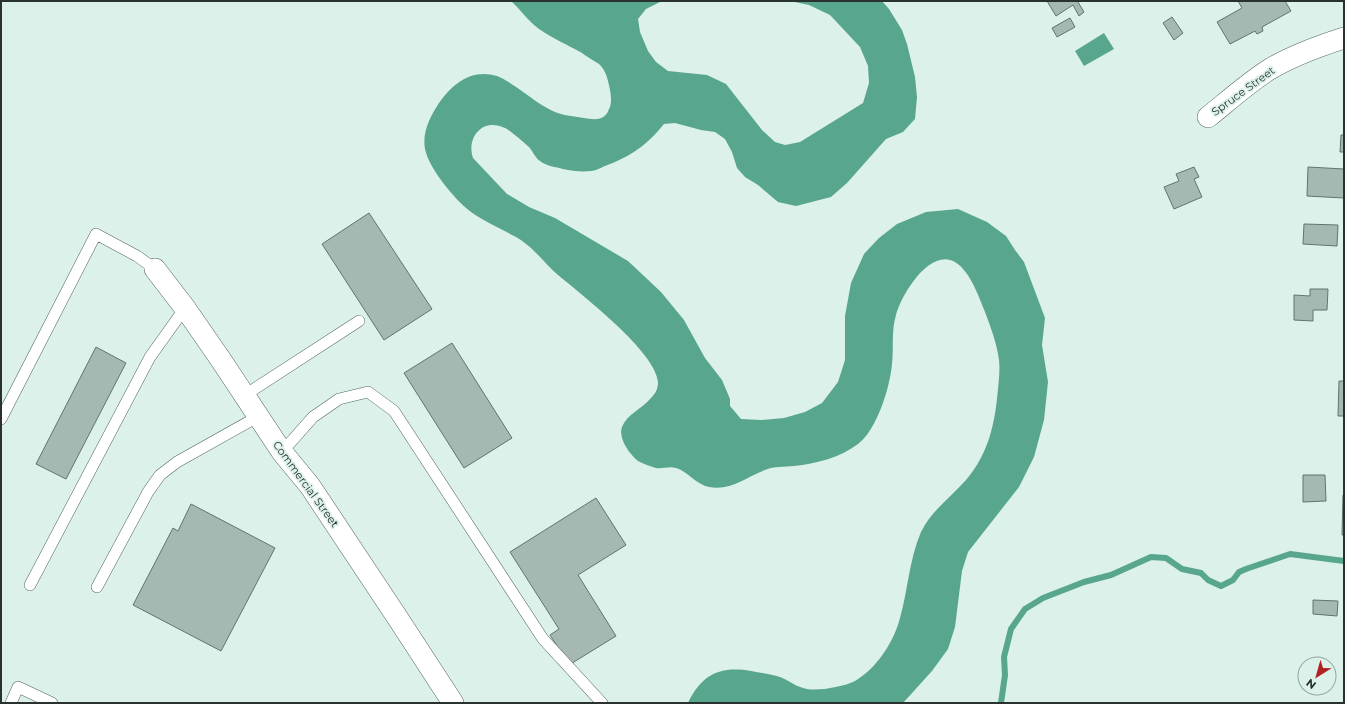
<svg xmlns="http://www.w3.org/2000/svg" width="1345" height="704" viewBox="0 0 1345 704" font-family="Montserrat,sans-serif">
<rect width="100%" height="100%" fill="#dbf1e9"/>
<path fill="#59a68f" d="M511,1H662L646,9L638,19L640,32L648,51L656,62L668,71L707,75L726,84L762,130L775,142L785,145L800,142L863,103L869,83L868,66L860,47L830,15L809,5L790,1H882L889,9L902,30L907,44L915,77L917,97L915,119L903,132L886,139L847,183L831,197L796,206L778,202L758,185L745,177L737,168L732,152L725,139L715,132L701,130L675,123L664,124C647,145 630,157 605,166C600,168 595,171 591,171C582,172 572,171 563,169C556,167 546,166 540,161C535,158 533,151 529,147C523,142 511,131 505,128C483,117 466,137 473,158L507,194L529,207L555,218L628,261L661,292L684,320L705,358L722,380L730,399V406L741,419L761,420L784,418L805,412L822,403L838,382L845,360V316L851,283L864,254L879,238L897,224L926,212L958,209L987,222L1006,236L1015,250L1024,262L1045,318L1042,345L1048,382L1044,420L1034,457L1019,487L968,552L962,571L955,627L948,649L932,671L903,703H688C702,674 720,666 751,671C761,673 771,674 780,677C790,681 796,687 807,689C819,691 843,687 855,681C876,669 894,642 900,618C908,590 909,560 921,532C931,511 951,497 966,480C989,453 995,423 998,389C999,379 1000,369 999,360C997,344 991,328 985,312C979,297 970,271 955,262C930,247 901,295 896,315C891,331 894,347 892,364C890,387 877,430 858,444C841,457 816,464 794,466C784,467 774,466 765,470C746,477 731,491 709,487C697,485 687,471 676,468C669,466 663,469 656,468C652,467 641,463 638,461C629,454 618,438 622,427C627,414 642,409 650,399C655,394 658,390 658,382C656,352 582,295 558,275C543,262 533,246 514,236C500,228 485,222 471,212C455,200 429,169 425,149C422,132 430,117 439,103C452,84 472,68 497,76C514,83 531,99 547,108C558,115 571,116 584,118C595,120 605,121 609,109C612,104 611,95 610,90C608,80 606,70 599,64C596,62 584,55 582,53C568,45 552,38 539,29C528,21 521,10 511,1Z
M1104,33L1114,49L1084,66L1075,51Z"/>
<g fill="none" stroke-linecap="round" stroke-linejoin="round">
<path stroke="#59a68f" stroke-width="6" d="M1001,703L1005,675L1004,657L1011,629L1025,609L1043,598L1084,582L1111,575L1151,557L1166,558L1182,569L1201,573L1208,580L1221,586L1233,580L1239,572L1246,569L1290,554L1344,561"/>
</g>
<path fill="#a5b9b2" stroke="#61746d" d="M1047,1H1080L1078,2L1084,12L1079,16L1073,5L1056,16Z
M1238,1H1285L1291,11L1262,27L1263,31L1257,34L1255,31L1230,44L1217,22L1242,8Z
M1172,17L1183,33L1174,40L1163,23Z
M1070,18L1075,27L1057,37L1052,28Z
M1341,135H1344V152H1340Z
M1194,167L1199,177L1194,179L1202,197L1174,209L1164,187L1179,181L1176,174Z
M1308,167L1344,169V198L1307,196Z
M369,213L432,309L384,340L322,244Z
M1304,224L1338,225L1337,246L1303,244Z
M1310,289H1328L1327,310H1313V321L1294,320V295L1310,296Z
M452,343L512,438L464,468L404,373Z
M96,347L126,363L66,479L36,464Z
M1339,381H1344V416H1338Z
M1303,475H1325L1326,501L1303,502Z
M1343,495H1344V535H1342Z
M596,498L626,545L578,575L616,636L569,665L550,635L559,629L510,552Z
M191,504L275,548L221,651L133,605L173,528L178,531Z
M1313,600L1338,601L1337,616L1313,614Z"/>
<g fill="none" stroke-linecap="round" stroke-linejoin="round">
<g stroke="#53655f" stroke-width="12">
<path id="lane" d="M245,395L359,321
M1,419L96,234L137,256L155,269
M282,452L313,417L339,399L368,392L394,411L543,639L602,703
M30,585L150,357L185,308
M97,587L148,492L160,475L177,462L259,416
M11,703L18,687L52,703"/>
</g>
<g stroke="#53655f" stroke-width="22">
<path id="street" d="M1208,117C1228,101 1248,83 1270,69C1292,56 1319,46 1344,38
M155,269L185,308L221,360L282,452L310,486L399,620L453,703"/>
</g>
<use href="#lane" stroke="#fff" stroke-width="11"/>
<use href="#street" stroke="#fff" stroke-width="21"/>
</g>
<g text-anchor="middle" stroke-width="3.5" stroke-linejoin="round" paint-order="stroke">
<g font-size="11" fill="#29322f" stroke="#dbf1e9">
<text transform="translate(1243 91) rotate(-36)" y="4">Spruce Street</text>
<text transform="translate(306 484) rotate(54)" y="4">Commercial Street</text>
</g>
</g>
<rect width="1345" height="704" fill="none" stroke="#29322f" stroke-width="4"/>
<g transform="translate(1317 676) rotate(217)"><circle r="19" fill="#dbf1e9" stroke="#94a59f"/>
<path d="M0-3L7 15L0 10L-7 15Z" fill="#b22123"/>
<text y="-6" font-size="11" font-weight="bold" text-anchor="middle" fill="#29322f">N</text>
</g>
</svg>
